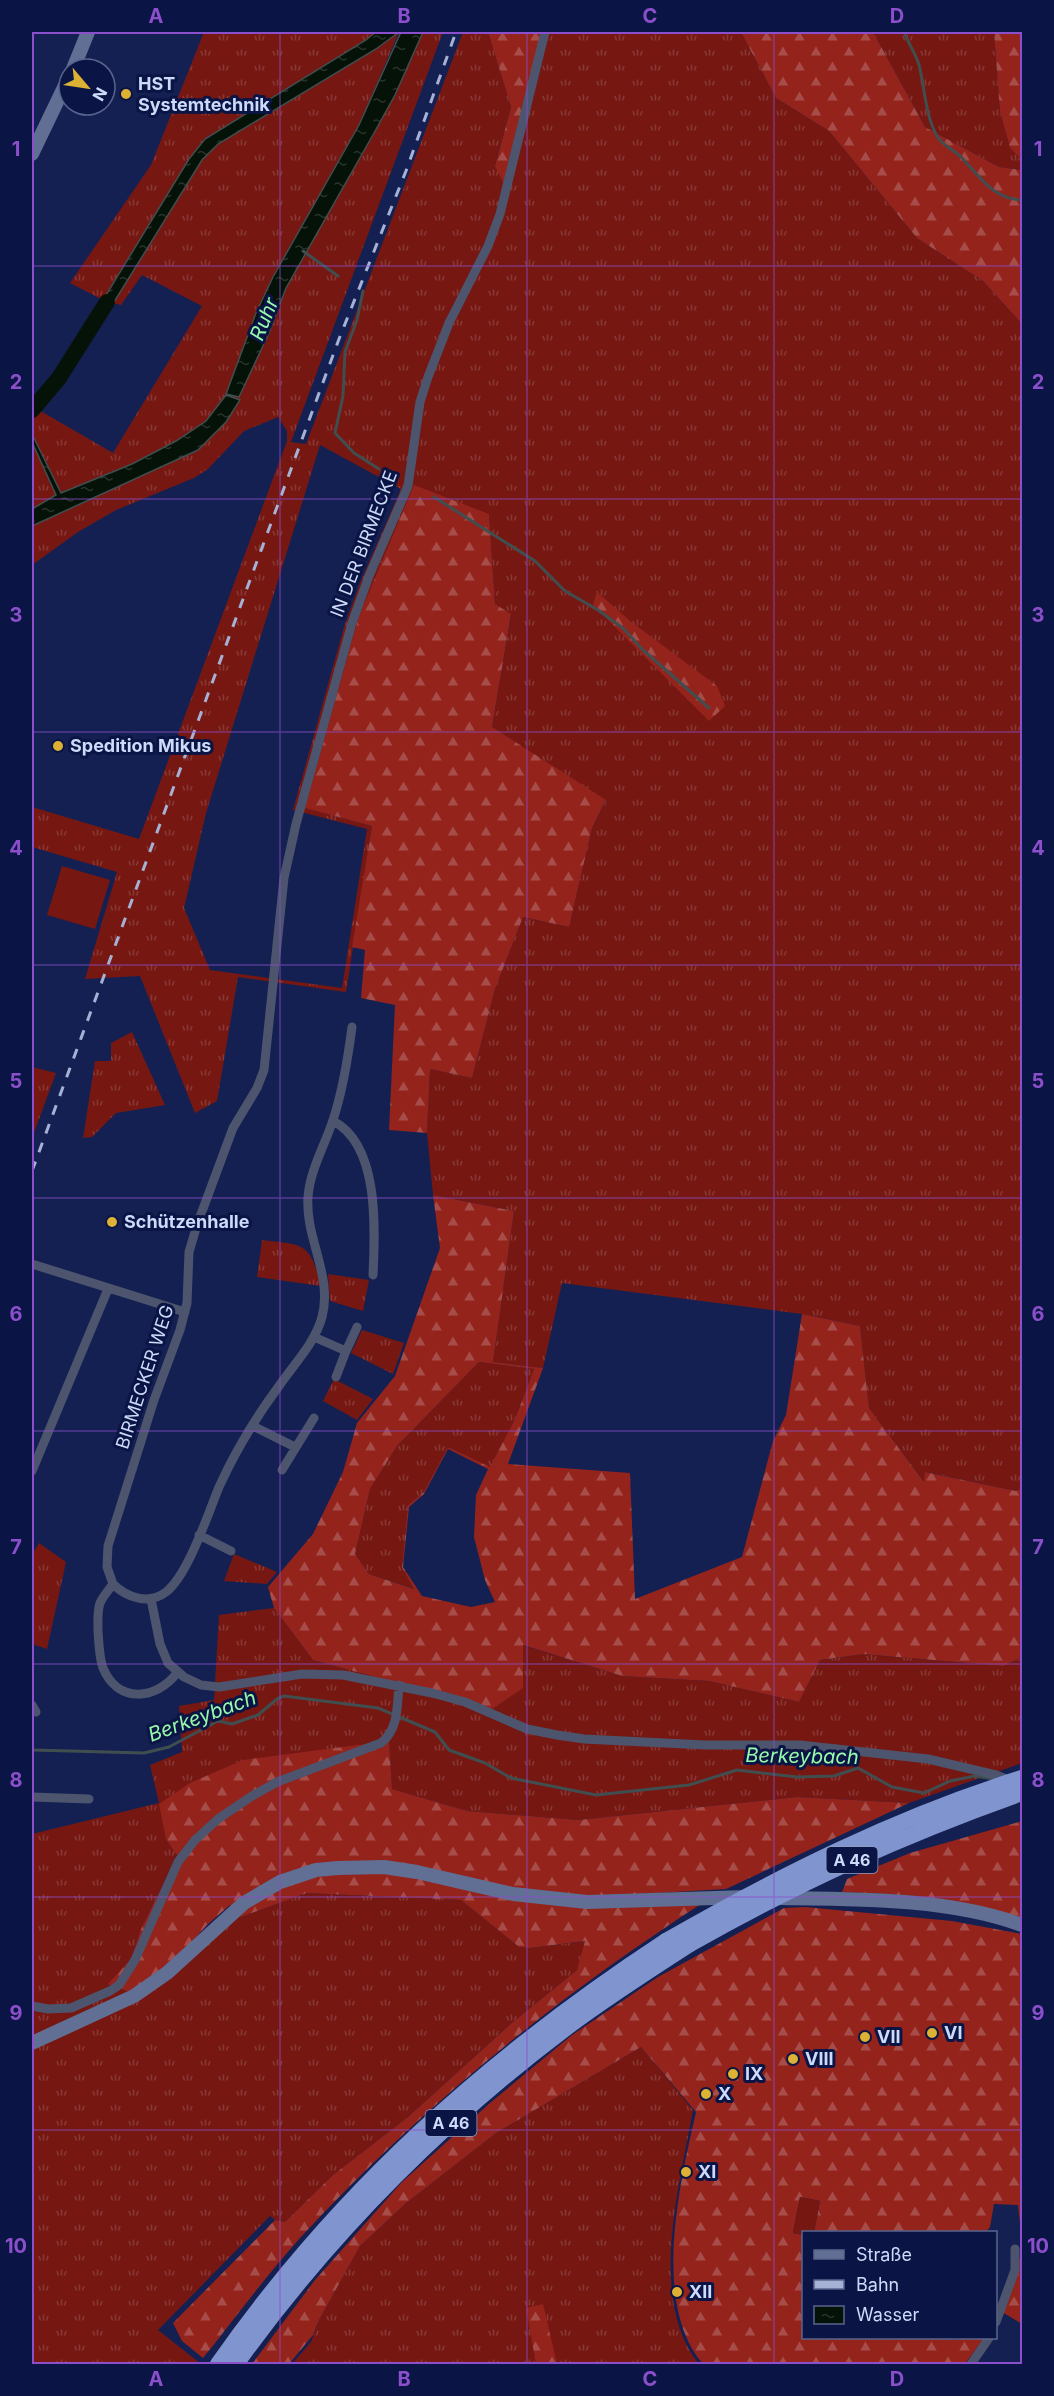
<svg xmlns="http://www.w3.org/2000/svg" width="1054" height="2396" viewBox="0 0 1054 2396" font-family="Inter,sans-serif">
<defs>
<pattern id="grass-tufts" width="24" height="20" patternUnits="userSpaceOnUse" patternTransform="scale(1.5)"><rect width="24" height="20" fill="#761712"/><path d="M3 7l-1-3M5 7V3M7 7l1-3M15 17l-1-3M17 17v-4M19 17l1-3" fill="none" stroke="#883835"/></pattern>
<pattern id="forest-firs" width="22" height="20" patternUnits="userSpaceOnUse" patternTransform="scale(1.5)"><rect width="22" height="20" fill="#94231c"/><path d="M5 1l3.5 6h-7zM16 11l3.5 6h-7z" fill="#a64d49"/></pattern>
<pattern id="water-ripples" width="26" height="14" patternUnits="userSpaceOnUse" patternTransform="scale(1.5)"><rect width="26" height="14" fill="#051207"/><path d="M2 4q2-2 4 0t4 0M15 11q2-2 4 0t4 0" fill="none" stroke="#28342c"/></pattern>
</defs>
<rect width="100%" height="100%" fill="#142051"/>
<path fill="url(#grass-tufts)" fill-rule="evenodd" d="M204,32H376L366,40L205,139L189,159L103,300L70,283L151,165Z
M399,32L359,125L273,277L256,313L226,394L239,397L269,333L286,288L374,133L395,95L423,32H443L291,442L306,444L463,32H488L511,107L495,165L547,32H741L776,98L829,131L917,238L983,281L1022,324V1488L1016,1491L926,1472L925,1483L869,1408L860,1326L802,1314L562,1283L543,1368L493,1362L514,1211L433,1195L427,1133L430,1069L472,1078L495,989L523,917L569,927L592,828L606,801L492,727L511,615L495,604L489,514L306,808L372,826L346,992L238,977L217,1101L195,1113L140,976L85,979L117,872L32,847V807L139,839L287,441V431L278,417L244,431L208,469L194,478L116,510L78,532L32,565V406L113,453L202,306L142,275L121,305L113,303L202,160L218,144L376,49ZM320,445L401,489L360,583L344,627L293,810L367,829L342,988L210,970L184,908L206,813Z
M873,32H994L1000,112L1010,148L1022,160V170L999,167L925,127Z
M132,1032L165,1105L116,1113L92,1137L83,1138L95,1061H111V1043Z
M32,1067L56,1073L32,1138Z
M262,1240C304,1245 310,1242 321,1286L257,1277Z
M328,1274L369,1280L363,1311L330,1301Z
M362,1330L404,1343L393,1374L351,1353Z
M479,1362L534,1369L515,1419L490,1468L448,1447L423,1493L408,1505L402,1567L415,1589L369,1574L355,1554L370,1489L397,1446Z
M334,1379L373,1399L357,1420L323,1401Z
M39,1543L66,1562L47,1649L32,1644V1555Z
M234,1554L277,1572L267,1584L224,1581Z
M274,1608L313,1660L492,1709L522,1645L622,1676L709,1681L799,1702L820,1660L863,1654L1003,1666L1022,1657V1763L909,1803L797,1797L578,1820L467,1811L392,1789L389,1742L166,1839L177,1854L141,1929L131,1959L109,1984L138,1995L237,1913L241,1917L307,1893L461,1900L519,1947L530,1948L586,1941L577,1970L513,2022L408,2117L333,2175L285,2222L275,2220L270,2216L158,2330L201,2364H32V1834L159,1803L150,1765L182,1752L179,1706L214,1700L219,1615Z
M641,2047L693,2110C680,2184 647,2300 699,2364H292L311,2342L319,2320L360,2246L405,2204L496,2133Z"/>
<path fill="url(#forest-firs)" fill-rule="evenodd" d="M488,32H547L504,184L495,166L511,107Z
M741,32H873L925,127L999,167L1022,170V324L983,281L917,238L829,131L776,98Z
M994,32H1022V160L1010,148L1000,112Z
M414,485L489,514L495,604L511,614L492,727L606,800L592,828L569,927L523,917L495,989L472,1078L430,1069L427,1133L389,1130L395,1005L361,998L365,950L352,947L372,826L305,808L359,616Z
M597,592L630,621L717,686L725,706L709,721L593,605Z
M433,1195L514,1211L493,1362L543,1368L508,1464L630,1473L635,1599L742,1557L773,1441L786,1415L802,1314L860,1326L869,1408L924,1482L925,1472L1016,1491L1022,1488V1657L1003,1666L863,1654L820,1660L799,1702L709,1681L622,1676L523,1645V1688L492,1709L313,1660L274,1608L268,1587L313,1534L343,1472L357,1423L395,1376L440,1248ZM479,1362L534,1369L515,1419L490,1467L448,1447L423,1493L408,1505L402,1567L414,1589L369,1574L355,1554L370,1489L397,1446ZM448,1449L488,1469L476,1495L474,1537L485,1580L495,1602L471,1607L422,1596L403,1567L409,1507L424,1494Z
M389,1741L392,1789L467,1811L578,1820L797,1797L909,1803L726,1889L590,1897L481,1892L701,1904C554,1999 419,2109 300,2238C266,2276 235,2318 203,2358L182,2341L173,2323L275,2220L285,2222L333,2175L408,2117L513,2022L577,1970L585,1941L530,1948L519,1947L461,1900L307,1893L241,1917L230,1905L207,1925L179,1956L132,1993L108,1984L131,1959L141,1929L177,1855L166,1839L159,1804L190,1783L243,1760Z
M1022,1821V1921C967,1896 902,1895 842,1892L847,1879L910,1853Z
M805,1907L952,1921L1022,1934V2242L1018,2205L994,2204L990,2227L986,2232H814L820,2201L800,2197L793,2233L803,2235L804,2338H939L957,2340L961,2338H984L965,2364H703C651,2304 680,2182 696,2112L641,2047L496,2133L405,2204L360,2246L319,2320L313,2335L289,2364H252L315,2280L402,2182L490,2103L572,2035L658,1977L784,1908Z
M1022,2251V2324L1002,2312Z
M543,2304L557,2364H536L526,2308Z"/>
<path fill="#761712" d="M62,866L110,880L95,929L47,915Z
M800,2197L820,2201L814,2232H804L803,2235L793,2233Z"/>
<path fill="url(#water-ripples)" stroke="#414e50" stroke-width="1.5" d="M376,32H399L376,49L218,144L202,160L101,323L93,319L103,300L189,159L205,139L366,40Z
M401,32H423L395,95L374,133L286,288L269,333L239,397L226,394L256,313L273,277L359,125Z
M226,395L240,400L226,422L198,450L32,526V509L56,495L32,442V434L61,493L132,464L176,441L206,421Z"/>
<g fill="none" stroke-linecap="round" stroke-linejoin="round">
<path stroke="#414e50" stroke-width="3" d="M904,32C908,43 916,54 919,65C925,88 925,115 937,136C942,145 954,150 961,157C980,177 993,199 1022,200
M303,251L338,276
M363,291L357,320L345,352L343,396L335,433L354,453L379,469
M434,497L535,561L565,591L598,610L624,629L642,649L709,708
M32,1750L144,1753L169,1747L218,1721L232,1724L258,1715L277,1699L284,1696L378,1708L435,1732L449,1750L485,1763L511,1778L596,1795L689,1785L737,1770L797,1777L834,1776L858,1768L892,1787L924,1793L950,1781L975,1776L994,1779"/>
<path stroke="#051207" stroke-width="16" d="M32,410L59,378L107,302"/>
<path stroke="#4c556d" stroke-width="9" d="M333,1121C380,1145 375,1230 373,1275
M32,1264L185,1312
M314,1337L346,1351L357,1327
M336,1377L346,1351
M253,1426L295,1447
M282,1470L314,1418
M32,1471L108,1289
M199,1535L231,1551
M113,1584C127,1598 149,1605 166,1592C188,1575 208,1514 219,1487C235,1452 256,1417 279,1386C294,1364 315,1343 322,1317C333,1276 305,1238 308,1197C310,1170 325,1145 333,1120C343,1090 348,1058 352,1027
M151,1599L160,1644L168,1663L184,1677L201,1685L219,1687L302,1674L343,1675L432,1693L465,1702L527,1729L557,1735L584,1739L705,1745H800L928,1759L996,1775L1012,1781
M177,1673C156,1700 118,1704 103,1668C99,1657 99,1643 98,1631C98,1622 97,1612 100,1603C103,1596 109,1590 113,1584L107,1567L108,1546L154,1400L180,1330L187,1303L189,1252L197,1225L233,1128L257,1088L264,1070L284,878L296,824L352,623L369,576L408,486L420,402L428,377L449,323L488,246L500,214L545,32
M32,1705L36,1712
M32,1797L89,1799
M32,2006L48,2009L71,2008L110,1991L119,1985L135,1960L178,1862L195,1840L218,1819L252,1796L277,1782L381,1743C399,1729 397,1705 399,1685
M996,2322L1015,2270V2249
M971,2364L989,2338"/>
<path stroke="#616f95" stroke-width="14" d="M73,69L88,32
M32,154L69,77
M778,1898C857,1899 949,1898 1022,1925
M32,2043L134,1996L167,1973L244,1903L280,1882L316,1870L338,1868L384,1867L417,1872L513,1894L587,1902L747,1897"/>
<path stroke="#8095d0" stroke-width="16" d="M218,2364C340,2190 488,2058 666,1941
M236,2364C328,2236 440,2123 566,2028C606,1998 648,1971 690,1944"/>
<path stroke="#a5b2d5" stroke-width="3" stroke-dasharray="10 10" stroke-linecap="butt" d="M32,1171L339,339L406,171L456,32"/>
<path stroke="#8095d0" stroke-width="16" d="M666,1941C779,1876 897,1817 1022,1778
M690,1944C800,1882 903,1835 1022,1793"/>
</g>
<path fill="none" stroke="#8b4fcb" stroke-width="1.5" stroke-opacity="0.55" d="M280,32V2364M527,32V2364M774,32V2364M32,266H1022M32,499H1022M32,732H1022M32,965H1022M32,1198H1022M32,1431H1022M32,1664H1022M32,1897H1022M32,2130H1022"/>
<g fill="#ddb133" stroke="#0b1545" stroke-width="2">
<circle cx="126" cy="94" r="6"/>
<circle cx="58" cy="746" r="6"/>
<circle cx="112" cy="1222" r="6"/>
<circle cx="932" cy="2033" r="6"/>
<circle cx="865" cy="2037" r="6"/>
<circle cx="793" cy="2059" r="6"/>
<circle cx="733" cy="2074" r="6"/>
<circle cx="706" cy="2094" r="6"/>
<circle cx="686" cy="2172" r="6"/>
<circle cx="677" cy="2292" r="6"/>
</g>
<g text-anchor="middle" stroke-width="6" stroke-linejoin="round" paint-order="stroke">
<g fill="#0b1545" stroke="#939fc3" stroke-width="1.5">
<rect x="826.5" y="1847" width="51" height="26" rx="4.5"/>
<rect x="425.5" y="2110" width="51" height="26" rx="4.5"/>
</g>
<g font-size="16" font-weight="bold" fill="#cddaf9">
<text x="852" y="1866">A 46</text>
<text x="451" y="2129">A 46</text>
</g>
<g font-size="18" font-weight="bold" fill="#cddaf9" stroke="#0b1545" text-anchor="start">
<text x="138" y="90">HST<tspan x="138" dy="21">Systemtechnik</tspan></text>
<text x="70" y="752">Spedition Mikus</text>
<text x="124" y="1228">Schützenhalle</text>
<text x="944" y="2039">VI</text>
<text x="877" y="2043">VII</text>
<text x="805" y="2065">VIII</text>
<text x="745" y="2080">IX</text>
<text x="718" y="2100">X</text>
<text x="698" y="2178">XI</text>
<text x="689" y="2298">XII</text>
</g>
<g font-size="18" fill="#cddaf9" stroke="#0b1545">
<text transform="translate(364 544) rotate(-69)" y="6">IN DER BIRMECKE</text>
<text transform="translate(145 1377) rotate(-72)" y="6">BIRMECKER WEG</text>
</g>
<g font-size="20" font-style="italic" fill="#97f9a9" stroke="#0b1545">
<text transform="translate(264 319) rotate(-68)" y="7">Ruhr</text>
<text transform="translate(202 1716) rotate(-20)" y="7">Berkeybach</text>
<text transform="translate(802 1756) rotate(1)" y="7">Berkeybach</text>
</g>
</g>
<rect width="1054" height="2396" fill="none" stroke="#0b1545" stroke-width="66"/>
<rect x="802" y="2231" width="195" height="108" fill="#0b1545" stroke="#59648d" stroke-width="1.5"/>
<rect x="814" y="2250" width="30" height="9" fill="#616f95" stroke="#59648d" stroke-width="1.5"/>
<text x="856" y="2261" font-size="18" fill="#cddaf9">Straße</text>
<rect x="814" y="2280" width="30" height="9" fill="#a5b2d5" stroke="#59648d" stroke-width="1.5"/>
<text x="856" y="2291" font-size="18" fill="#cddaf9">Bahn</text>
<rect x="814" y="2306" width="30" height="18" fill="url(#water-ripples)" stroke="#59648d" stroke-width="1.5"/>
<text x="856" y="2321" font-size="18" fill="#cddaf9">Wasser</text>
<g transform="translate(87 87) rotate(119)"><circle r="28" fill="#0b1545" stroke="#59648d" stroke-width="1.5"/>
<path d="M0-4.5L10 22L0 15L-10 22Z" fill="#ddb133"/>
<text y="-9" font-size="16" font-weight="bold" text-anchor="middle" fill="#cddaf9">N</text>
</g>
<rect x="33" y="33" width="988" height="2330" fill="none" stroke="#8b4fcb" stroke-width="2"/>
<g font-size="20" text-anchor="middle" font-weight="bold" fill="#8b4fcb">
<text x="156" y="23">A</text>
<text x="404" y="23">B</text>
<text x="650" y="23">C</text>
<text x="897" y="23">D</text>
<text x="16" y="156">1</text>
<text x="1038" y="156">1</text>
<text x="16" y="389">2</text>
<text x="1038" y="389">2</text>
<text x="16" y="622">3</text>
<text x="1038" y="622">3</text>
<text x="16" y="855">4</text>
<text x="1038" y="855">4</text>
<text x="16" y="1088">5</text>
<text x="1038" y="1088">5</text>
<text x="16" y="1321">6</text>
<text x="1038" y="1321">6</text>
<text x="16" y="1554">7</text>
<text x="1038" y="1554">7</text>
<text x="16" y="1787">8</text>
<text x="1038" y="1787">8</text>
<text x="16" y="2020">9</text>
<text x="1038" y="2020">9</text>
<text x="16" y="2253">10</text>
<text x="1038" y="2253">10</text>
<text x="156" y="2386">A</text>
<text x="404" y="2386">B</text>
<text x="650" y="2386">C</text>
<text x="897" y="2386">D</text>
</g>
</svg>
